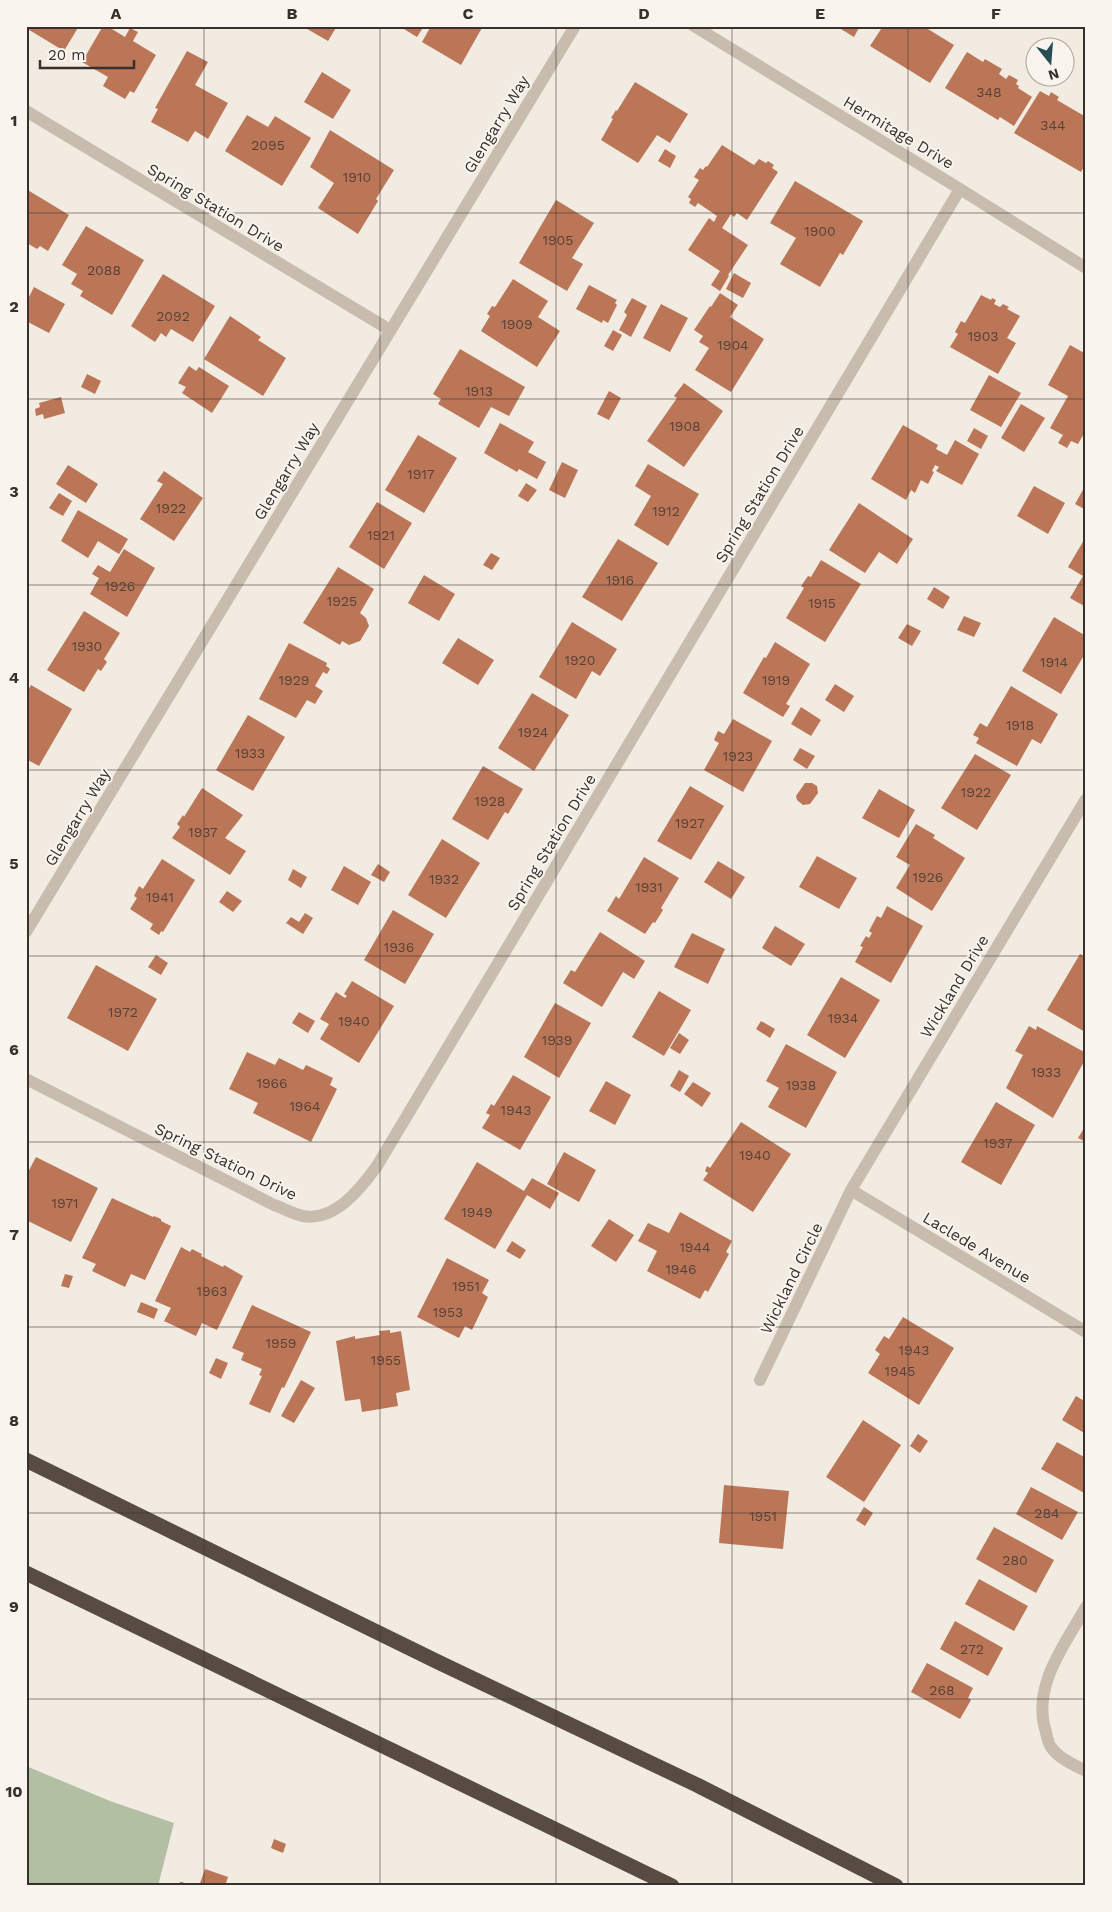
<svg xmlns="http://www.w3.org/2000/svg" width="1112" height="1912" viewBox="0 0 1112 1912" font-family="'Work Sans',sans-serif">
<rect width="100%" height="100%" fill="#f1ebe1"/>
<path fill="#b3bfa2" d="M26,1766L110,1801L174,1823L158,1886H26Z"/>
<path fill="#ba7657" d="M26,26H79L64,51L26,28Z
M103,26H107L125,37L130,28L138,32L133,41L156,55L134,93L130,91L125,99L103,86L108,77L82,62Z
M302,26H337L328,41Z
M399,26H424L417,37Z
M431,26H483L461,65L422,42Z
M836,26H860L854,37Z
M883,26H923L954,45L930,83L870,46Z
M187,51L208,62L195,85L228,103L208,139L195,131L188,142L151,122L158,109L155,108Z
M967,52L983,62L985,59L1002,69L999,74L1006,79L1009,75L1018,80L1016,84L1019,86L1018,88L1032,97L1014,126L1000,117L998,120L945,88Z
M322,72L351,90L333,119L304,102Z
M635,82L688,114L670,143L657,135L638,163L601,140L613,119L611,118L616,110L617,111Z
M1040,91L1049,96L1051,92L1059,97L1057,100L1086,117V163L1081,172L1014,133Z
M247,115L268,127L275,116L311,138L282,186L225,151Z
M330,130L394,170L376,199L378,201L358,234L318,208L334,183L310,167Z
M722,145L754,165L759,159L766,163L768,161L774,165L772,168L778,172L747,220L737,213L734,217L731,214L722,228L748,245L728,275L729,276L720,291L711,285L720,271L688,250L709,218L714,222L717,216L698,203L695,207L689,203L691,199L688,197L699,180L694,177L700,168L703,170L706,166L707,167Z
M665,149L676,156L670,168L658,161Z
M795,181L863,221L843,255L840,253L820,287L780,264L796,238L770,223Z
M26,189L69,215L48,251L40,246L37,249L27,243L29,239L26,238Z
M556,200L594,223L572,258L583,264L567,291L519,263Z
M86,226L144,260L112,315L80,296L83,291L71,284L77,274L62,265Z
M734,273L751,283L743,298L726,289Z
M163,274L215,306L193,342L171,329L166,337L161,333L155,342L131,326Z
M513,279L548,301L538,317L560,331L537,367L481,331L490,316L487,314L492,306L495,307Z
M589,285L617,300L615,303L617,305L608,323L603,320L602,323L576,309Z
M34,287L65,304L49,333L26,321V303Z
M720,293L738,305L730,317L764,339L731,392L695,370L709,348L699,342L703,336L694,330L710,306L711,307Z
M981,295L991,300L992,298L996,300L994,304L1000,307L1003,304L1009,307L1007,309L1020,316L1007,338L1016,343L998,374L950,347L958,334L955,332L961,321L965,323Z
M632,298L647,306L631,337L619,330L627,315L624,312Z
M661,304L688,318L670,352L643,338Z
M230,316L261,337L258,340L286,358L263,396L204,359Z
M613,330L622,335L613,351L604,346Z
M1070,345L1086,354V430L1078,444L1071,441L1067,448L1058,443L1063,435L1050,428L1068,396L1048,385Z
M460,349L525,387L509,416L491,407L479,428L438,404L441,399L433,394Z
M189,366L196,371L199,367L229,386L212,413L182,393L186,387L178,383Z
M87,374L101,381L95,394L81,387Z
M989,375L1021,393L1001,427L970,410Z
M684,383L723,411L684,467L647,441L677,398L674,396Z
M609,391L621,398L609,420L597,414Z
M61,397L65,413L44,419L43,414L36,416L35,409L40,407L39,403Z
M1021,404L1045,418L1024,452L1001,438Z
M500,423L534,442L528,452L546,462L537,479L519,469L517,472L484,453Z
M903,425L938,445L936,449L947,455L955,440L979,454L962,485L936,471L939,467L935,465L932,471L934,472L928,484L921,480L915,493L911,490L906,500L871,479Z
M974,428L988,436L981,449L967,441Z
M418,435L457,458L424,513L385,490Z
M562,462L578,470L565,498L549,490Z
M648,464L699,494L668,546L634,525L651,496L635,486Z
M68,465L98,484L86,503L56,484Z
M164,471L203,498L174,541L140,519L163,484L157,481Z
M526,483L537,490L528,502L518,496Z
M1034,486L1065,503L1048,534L1017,516Z
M1084,488L1086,489V510L1075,504Z
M59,493L72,501L63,516L49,508Z
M377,502L412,523L384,569L349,547Z
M859,503L913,539L897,564L879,552L865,573L829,550Z
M78,510L128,539L119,554L98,541L88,558L61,541Z
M618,539L658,563L622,621L582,597Z
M1084,540L1086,541V607L1070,598L1083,576L1068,567Z
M124,549L155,568L127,617L90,594L99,578L92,574L98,565L110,572Z
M491,553L500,558L492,570L483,565Z
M821,560L861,584L825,642L786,618L804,588L801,586L808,576L811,577Z
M338,567L374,589L360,613L366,618L369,626L360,641L349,645L342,641L340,645L303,623Z
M424,575L455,594L439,621L408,603Z
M934,587L950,597L943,609L927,599Z
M84,611L120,633L104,659L107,662L101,671L98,669L84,692L47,670Z
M964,616L981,623L974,637L957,630Z
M1054,617L1086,636V652L1061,694L1022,671Z
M572,622L617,649L600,676L592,671L576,699L539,677Z
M907,624L921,631L912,646L898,638Z
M458,638L494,660L478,685L442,663Z
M775,642L810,664L786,704L790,706L783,717L743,693L764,657L766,658Z
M289,643L327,663L326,666L330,669L327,674L323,672L315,686L323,691L315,704L307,700L296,718L259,699Z
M835,684L854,696L844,712L825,700Z
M31,685L72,709L39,766L26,759V694Z
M1011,686L1058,714L1041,744L1032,739L1017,766L976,743L979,738L973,735L980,723L987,727Z
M532,693L569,715L534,771L498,748Z
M801,707L821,720L811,736L791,724Z
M248,715L285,737L253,791L216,770Z
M733,719L772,741L743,792L704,770L719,743L714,740L718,731L724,734Z
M800,748L815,756L807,769L793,760Z
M975,754L1011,775L977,830L941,808Z
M483,766L523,789L508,814L505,812L488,840L452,819Z
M805,783H812L817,786L818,793L810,804L803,805L797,800L796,796Z
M690,786L724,806L691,860L657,841Z
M202,788L243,815L225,838L246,851L230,875L172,838L180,827L177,824L183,815L184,817Z
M879,789L915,810L899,838L862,818Z
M916,824L935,835L933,838L965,858L932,911L896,888L910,865L896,857Z
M442,839L480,863L446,918L408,895Z
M817,856L857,878L839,909L799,887Z
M644,857L679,878L661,908L663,910L655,923L653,922L645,934L607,911L616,896L619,899Z
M162,859L195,880L163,932L161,931L159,935L150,929L153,924L130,909L137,898L134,896L139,886L143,889Z
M718,861L745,877L731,899L704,882Z
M378,864L390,872L384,882L371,875Z
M344,866L371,882L358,905L331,890Z
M293,869L307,877L301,888L288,880Z
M227,891L242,901L233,912L219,902Z
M887,906L923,926L891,983L855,962L863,947L860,946L866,936L869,938L872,933L869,931L877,916L881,918Z
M393,910L434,934L405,984L364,960Z
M305,913L313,918L303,934L286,923L291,917L299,922Z
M775,926L805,944L791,966L762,948Z
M600,932L645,961L634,979L623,972L602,1007L563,983L571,970L575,972Z
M692,933L725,949L708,984L674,967Z
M1080,954L1086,957L1085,1032L1047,1010Z
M156,955L168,963L161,975L148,967Z
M96,965L157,999L128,1051L67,1018Z
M841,977L880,1000L845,1058L807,1035Z
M352,981L394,1006L359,1063L320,1039L329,1024L320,1019L336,992L345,998L347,996L344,994Z
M659,991L691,1010L664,1056L632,1037Z
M555,1003L591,1023L559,1078L524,1057Z
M299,1012L315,1021L308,1033L292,1023Z
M761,1021L775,1029L770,1038L756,1029Z
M1029,1026L1036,1030L1037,1026L1086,1053V1058L1053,1118L1006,1088L1023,1055L1015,1051Z
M679,1033L689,1040L680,1054L670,1048Z
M786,1044L837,1072L806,1128L768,1107L779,1088L766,1081Z
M247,1052L275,1065L279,1058L303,1070L306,1065L333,1078L330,1085L337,1089L311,1142L253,1113L258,1103L229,1089Z
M679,1070L689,1076L680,1092L670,1086Z
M513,1075L551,1097L520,1150L482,1128L490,1115L486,1113L491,1104L494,1106Z
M606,1081L631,1095L615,1125L589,1111Z
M693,1082L711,1093L702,1107L684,1094Z
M996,1102L1035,1125L1001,1185L961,1162Z
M741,1122L791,1154L753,1212L703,1180L708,1173L705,1171L707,1166L710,1168Z
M1086,1125V1142L1078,1138Z
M564,1152L596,1170L579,1202L547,1184Z
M36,1157L98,1188L71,1242L26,1220V1176Z
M477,1162L524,1191L532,1178L559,1193L550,1209L527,1195L495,1249L444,1219Z
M112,1198L153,1217L154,1216L161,1219V1221L171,1226L145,1280L131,1274L125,1287L92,1271L96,1264L82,1258Z
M680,1212L732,1241L726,1252L729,1254L708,1292L705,1290L700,1299L647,1271L657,1251L638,1241L648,1223L669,1233Z
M609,1219L634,1235L616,1262L591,1246Z
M512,1241L526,1250L520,1259L506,1251Z
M181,1247L190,1252L192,1249L202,1254L201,1256L223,1267L224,1265L243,1276L217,1330L202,1323L196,1336L164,1321L171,1308L155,1301Z
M447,1258L489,1280L482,1293L488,1297L472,1330L465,1326L459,1338L417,1317Z
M65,1274L73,1276L69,1288L61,1286Z
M141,1302L158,1309L154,1319L137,1312Z
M252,1305L311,1332L284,1388L282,1387L270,1413L249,1404L262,1376L259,1375L262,1369L241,1360L244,1353L232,1348Z
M903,1317L954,1348L919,1405L868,1373L880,1354L875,1350L884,1336L889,1339Z
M390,1330V1333L401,1331L410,1390L396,1393L398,1406L362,1412L360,1399L345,1401L336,1341L355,1336V1339L380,1335L379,1331Z
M216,1358L228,1363L221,1379L209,1373Z
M301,1380L315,1388L294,1423L281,1416Z
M1076,1396L1086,1402V1434L1062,1420Z
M863,1420L901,1445L864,1502L826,1477Z
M918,1434L928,1441L920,1453L910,1446Z
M1057,1442L1086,1458V1494L1041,1469Z
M724,1485L789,1491L783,1549L719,1543Z
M1031,1487L1078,1512L1062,1540L1016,1514Z
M864,1507L873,1513L865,1526L856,1520Z
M994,1527L1054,1560L1036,1593L976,1559Z
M979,1579L1028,1606L1014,1631L965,1604Z
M955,1621L1003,1648L988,1676L940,1649Z
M927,1663L973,1688L968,1698L971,1700L960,1719L911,1692Z
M274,1839L286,1844L283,1853L271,1848Z
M205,1869L228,1877L225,1886H199Z
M180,1882H182L191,1886H179Z"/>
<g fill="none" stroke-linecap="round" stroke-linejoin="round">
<path stroke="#c8bcae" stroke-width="12" d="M694,26L960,189L1086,268
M26,111L390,330
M26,932L575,26
M26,1079L274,1205C283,1208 293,1214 303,1216C335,1222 361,1188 377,1166L960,189
M851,1190L1086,1332
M760,1380L851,1190L1086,799
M1086,1607C1065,1644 1031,1687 1046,1732C1047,1736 1048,1743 1051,1747C1058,1758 1074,1765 1086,1771"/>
<path stroke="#584b44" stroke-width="15" d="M26,1460L438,1662L697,1785L896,1886
M26,1573L672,1886"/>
</g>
<path fill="none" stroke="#38302c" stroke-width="1" stroke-opacity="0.55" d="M204,26V1886M380,26V1886M556,26V1886M732,26V1886M908,26V1886M26,213H1086M26,399H1086M26,585H1086M26,770H1086M26,956H1086M26,1142H1086M26,1327H1086M26,1513H1086M26,1699H1086"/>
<g text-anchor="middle" stroke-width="4" stroke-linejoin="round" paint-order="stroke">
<g font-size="14" fill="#584237">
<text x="989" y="97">348</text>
<text x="1053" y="130">344</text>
<text x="268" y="150">2095</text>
<text x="357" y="182">1910</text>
<text x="820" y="236">1900</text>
<text x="558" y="245">1905</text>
<text x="104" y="275">2088</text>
<text x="173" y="321">2092</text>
<text x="517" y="329">1909</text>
<text x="983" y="341">1903</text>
<text x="733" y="350">1904</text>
<text x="479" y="396">1913</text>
<text x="685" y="431">1908</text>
<text x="421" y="479">1917</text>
<text x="171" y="513">1922</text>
<text x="666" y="516">1912</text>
<text x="381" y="540">1921</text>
<text x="620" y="585">1916</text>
<text x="120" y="591">1926</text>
<text x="342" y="606">1925</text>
<text x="822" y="608">1915</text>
<text x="87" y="651">1930</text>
<text x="580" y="665">1920</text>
<text x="1054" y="667">1914</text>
<text x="294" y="685">1929</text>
<text x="776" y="685">1919</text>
<text x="1020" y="730">1918</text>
<text x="533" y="737">1924</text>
<text x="250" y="758">1933</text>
<text x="738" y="761">1923</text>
<text x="976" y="797">1922</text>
<text x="490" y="806">1928</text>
<text x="690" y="828">1927</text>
<text x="203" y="837">1937</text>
<text x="928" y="882">1926</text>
<text x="444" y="884">1932</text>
<text x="649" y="892">1931</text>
<text x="160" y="902">1941</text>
<text x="399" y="952">1936</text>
<text x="123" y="1017">1972</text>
<text x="843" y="1023">1934</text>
<text x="354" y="1026">1940</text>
<text x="557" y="1045">1939</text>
<text x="1046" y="1077">1933</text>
<text x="272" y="1088">1966</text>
<text x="801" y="1090">1938</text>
<text x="305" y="1111">1964</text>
<text x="516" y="1115">1943</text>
<text x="998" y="1148">1937</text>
<text x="755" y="1160">1940</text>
<text x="65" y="1208">1971</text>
<text x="477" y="1217">1949</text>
<text x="695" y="1252">1944</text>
<text x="681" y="1274">1946</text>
<text x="466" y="1291">1951</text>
<text x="212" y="1296">1963</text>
<text x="448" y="1317">1953</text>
<text x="281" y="1348">1959</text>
<text x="914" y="1355">1943</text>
<text x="386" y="1365">1955</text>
<text x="900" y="1376">1945</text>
<text x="1047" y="1518">284</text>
<text x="763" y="1521">1951</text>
<text x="1015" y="1565">280</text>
<text x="972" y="1654">272</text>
<text x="942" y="1695">268</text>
</g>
<g font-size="16" fill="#38302c" stroke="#f9f4ed">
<text transform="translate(496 124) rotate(-59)" y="6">Glengarry Way</text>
<text transform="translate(899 132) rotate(31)" y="6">Hermitage Drive</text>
<text transform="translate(216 207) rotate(31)" y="6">Spring Station Drive</text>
<text transform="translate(286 471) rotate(-59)" y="6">Glengarry Way</text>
<text transform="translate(759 494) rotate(-59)" y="6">Spring Station Drive</text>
<text transform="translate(77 817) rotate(-59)" y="6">Glengarry Way</text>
<text transform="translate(551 842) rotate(-59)" y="6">Spring Station Drive</text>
<text transform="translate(954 986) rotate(-59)" y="6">Wickland Drive</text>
<text transform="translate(226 1161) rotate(26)" y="6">Spring Station Drive</text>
<text transform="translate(977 1247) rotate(31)" y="6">Laclede Avenue</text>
<text transform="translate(791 1278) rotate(-64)" y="6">Wickland Circle</text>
</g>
</g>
<rect width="1112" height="1912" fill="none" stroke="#f9f4ed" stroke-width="55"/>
<g transform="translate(1050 62) rotate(163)"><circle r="24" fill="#f9f4ed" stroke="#aca6a0"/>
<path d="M0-4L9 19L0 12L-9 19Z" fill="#254e55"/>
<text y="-8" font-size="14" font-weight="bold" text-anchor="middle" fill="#38302c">N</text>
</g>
<path d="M40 60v8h94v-8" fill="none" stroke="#38302c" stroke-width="2.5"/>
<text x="48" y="60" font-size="15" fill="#38302c" stroke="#f9f4ed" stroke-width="4" paint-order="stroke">20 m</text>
<rect x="28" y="28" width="1056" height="1856" fill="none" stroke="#38302c" stroke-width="2"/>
<g font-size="16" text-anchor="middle" font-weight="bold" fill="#38302c">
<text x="116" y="19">A</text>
<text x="292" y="19">B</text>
<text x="468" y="19">C</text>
<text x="644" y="19">D</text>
<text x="820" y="19">E</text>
<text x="996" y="19">F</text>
<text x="14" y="126">1</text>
<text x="14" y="312">2</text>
<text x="14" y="497">3</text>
<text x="14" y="683">4</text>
<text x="14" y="869">5</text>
<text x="14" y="1055">6</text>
<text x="14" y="1240">7</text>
<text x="14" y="1426">8</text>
<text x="14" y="1612">9</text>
<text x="14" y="1797">10</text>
</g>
</svg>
